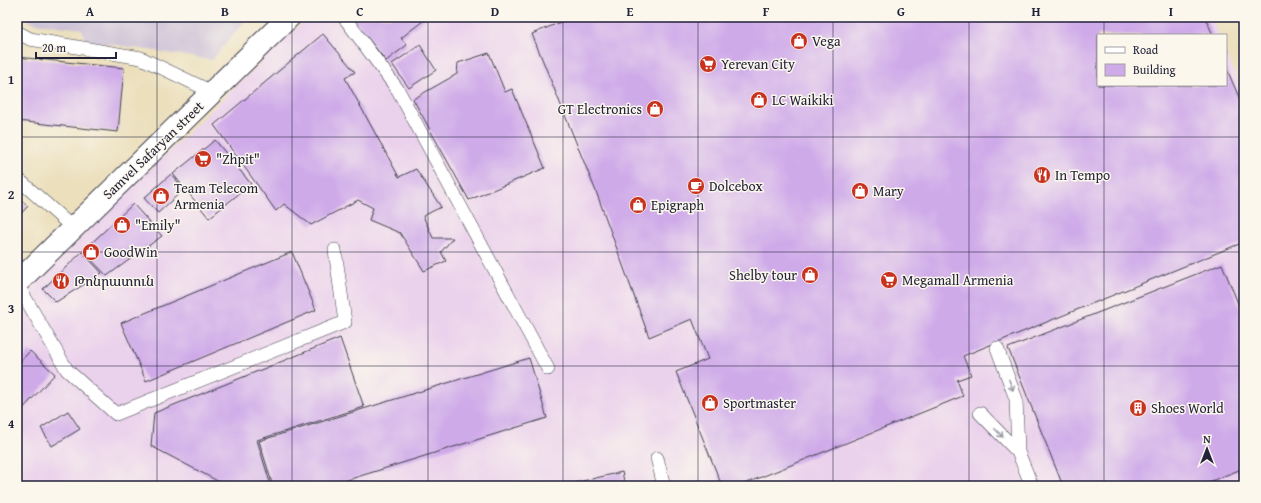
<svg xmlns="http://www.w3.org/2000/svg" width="1261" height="503" viewBox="0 0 1261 503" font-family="'Gentium Book Plus','Noto Serif Armenian',serif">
<rect width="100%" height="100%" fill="#fbf7ec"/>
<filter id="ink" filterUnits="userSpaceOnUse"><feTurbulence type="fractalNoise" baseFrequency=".025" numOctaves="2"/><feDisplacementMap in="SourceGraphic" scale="8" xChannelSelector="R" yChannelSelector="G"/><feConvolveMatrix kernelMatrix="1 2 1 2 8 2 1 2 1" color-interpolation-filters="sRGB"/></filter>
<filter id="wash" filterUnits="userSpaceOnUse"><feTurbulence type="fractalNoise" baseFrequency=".012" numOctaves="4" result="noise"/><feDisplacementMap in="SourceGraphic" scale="16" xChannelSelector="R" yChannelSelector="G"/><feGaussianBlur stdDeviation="0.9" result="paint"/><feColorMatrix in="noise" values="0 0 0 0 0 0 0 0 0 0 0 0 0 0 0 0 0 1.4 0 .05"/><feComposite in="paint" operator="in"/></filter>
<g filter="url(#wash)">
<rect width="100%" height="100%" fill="#ebdfbc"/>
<path fill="#ead1ec" d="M308,17H1211L1219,35H1098V85H1226V53L1244,96V486H17V303L71,246Z"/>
<path fill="#cabfd6" d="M28,17H248L212,60L85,40L82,29L28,22Z"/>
<g id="blocks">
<path fill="#cfaae9" d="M351,17H428L401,38L407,45L386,61Z
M573,17H1205L1213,35H1098V85H1226V67L1244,109V242L963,356L971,375L957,380L963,396L739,486H722L676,372L708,359L692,319L649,337L597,194L532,34Z
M323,34L355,72L345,78L399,177L416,169L441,207L423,216L433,238H453L441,252L446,261L424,271L400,233L369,220L373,208L358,200L311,225L284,204L276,211L214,125Z
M420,45L436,70L409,88L392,64Z
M489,53L505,92L512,89L545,168L469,200L413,99L457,74L458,63Z
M17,57L124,68L118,132L17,121Z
M215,140L251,184L209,218L173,174Z
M171,174L184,189L158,213L144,198Z
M17,196L28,206L17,218Z
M133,204L162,236L107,276L83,251Z
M82,252L102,273L56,302L43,289Z
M292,252L316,310L146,381L121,323Z
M1222,264L1244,318V468L1199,486H1063L1008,348Z
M340,338L364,407L257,440L271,486H227L151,446L154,413Z
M30,351L55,374L17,415V365Z
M529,358L547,418L328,486H273L259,441Z
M68,411L80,429L52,446L41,428Z
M622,472L625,486H575L574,483Z"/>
</g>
</g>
<g filter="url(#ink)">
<use href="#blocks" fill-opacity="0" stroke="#403e4e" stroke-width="1"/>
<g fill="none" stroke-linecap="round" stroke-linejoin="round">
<g stroke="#403e4e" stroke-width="14">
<path id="service" d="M344,17L398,90L548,369
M17,32L30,39L141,58L212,92
M17,178L73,228
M17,284L67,370L116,414L345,322L335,250
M997,348L1016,399L1018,452L1032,486
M980,413L1018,452
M657,458L664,486"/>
</g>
<g stroke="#403e4e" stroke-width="24">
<path id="secondary" d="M17,283L289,17"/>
</g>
<path stroke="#403e4e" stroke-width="2.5" stroke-dasharray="3 3" stroke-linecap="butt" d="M1226,52L1231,50"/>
<use href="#service" stroke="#fff" stroke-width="13"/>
<use href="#secondary" stroke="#fff" stroke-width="22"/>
</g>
<defs><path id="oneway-shaft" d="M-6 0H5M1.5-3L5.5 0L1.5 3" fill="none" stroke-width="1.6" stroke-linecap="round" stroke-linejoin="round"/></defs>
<g stroke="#9c9ca7">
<use href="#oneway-shaft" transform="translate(1011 385) rotate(69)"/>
<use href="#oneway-shaft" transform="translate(999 433) rotate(46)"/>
</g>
</g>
<path fill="none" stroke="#22223b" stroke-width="1" stroke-opacity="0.55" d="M157,17V486M292,17V486M428,17V486M563,17V486M698,17V486M833,17V486M969,17V486M1104,17V35M1104,85V486M17,137H1244M17,252H1244M17,366H1244"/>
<defs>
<g id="shop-disc" transform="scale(0.9)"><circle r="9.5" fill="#c8321e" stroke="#fbf7ec"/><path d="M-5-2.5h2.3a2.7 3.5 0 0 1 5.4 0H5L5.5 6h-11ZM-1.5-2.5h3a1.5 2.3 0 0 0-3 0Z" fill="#fff"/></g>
<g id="supermarket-disc" transform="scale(0.9)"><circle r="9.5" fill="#c8321e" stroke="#fbf7ec"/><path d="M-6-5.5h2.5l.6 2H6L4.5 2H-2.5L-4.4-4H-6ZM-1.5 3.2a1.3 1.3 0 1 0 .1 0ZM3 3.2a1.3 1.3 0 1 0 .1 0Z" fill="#fff"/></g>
<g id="restaurant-disc" transform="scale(0.9)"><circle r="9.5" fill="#c8321e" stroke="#fbf7ec"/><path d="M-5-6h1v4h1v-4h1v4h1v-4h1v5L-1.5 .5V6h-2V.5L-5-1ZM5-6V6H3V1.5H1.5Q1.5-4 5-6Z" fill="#fff"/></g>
<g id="cafe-disc" transform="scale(0.9)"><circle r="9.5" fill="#c8321e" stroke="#fbf7ec"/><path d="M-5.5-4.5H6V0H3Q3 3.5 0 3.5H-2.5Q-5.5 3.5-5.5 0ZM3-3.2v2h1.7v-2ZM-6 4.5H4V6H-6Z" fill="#fff"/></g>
<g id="building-disc" transform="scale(0.9)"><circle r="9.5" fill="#c8321e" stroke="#fbf7ec"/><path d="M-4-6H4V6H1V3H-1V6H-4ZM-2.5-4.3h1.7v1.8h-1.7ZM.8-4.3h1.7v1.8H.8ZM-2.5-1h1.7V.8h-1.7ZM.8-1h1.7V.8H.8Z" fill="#fff"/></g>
</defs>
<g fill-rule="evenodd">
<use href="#shop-disc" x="799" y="41"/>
<use href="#supermarket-disc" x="708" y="64"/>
<use href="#shop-disc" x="759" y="100"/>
<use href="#shop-disc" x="655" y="109"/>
<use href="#supermarket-disc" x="203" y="159"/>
<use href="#restaurant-disc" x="1042" y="175"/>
<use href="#cafe-disc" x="696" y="186"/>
<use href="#shop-disc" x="860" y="191"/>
<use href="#shop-disc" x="161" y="196"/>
<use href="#shop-disc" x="638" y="205"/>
<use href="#shop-disc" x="122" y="225"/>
<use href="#shop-disc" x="91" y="252"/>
<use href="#shop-disc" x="810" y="275"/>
<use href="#supermarket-disc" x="889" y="280"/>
<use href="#restaurant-disc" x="61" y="281"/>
<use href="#shop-disc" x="710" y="403"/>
<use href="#building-disc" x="1138" y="408"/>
</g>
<g text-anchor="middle" stroke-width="3" stroke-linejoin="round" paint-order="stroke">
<g font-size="14" fill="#22223b" stroke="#fbf7ec" text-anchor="start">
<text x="812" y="46">Vega</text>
<text x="721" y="69">Yerevan City</text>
<text x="772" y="105">LC Waikiki</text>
<text x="642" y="114" text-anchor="end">GT Electronics</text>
<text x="216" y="164">"Zhpit"</text>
<text x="1055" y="180">In Tempo</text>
<text x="709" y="191">Dolcebox</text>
<text x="174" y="193">Team Telecom<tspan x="174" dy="16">Armenia</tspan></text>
<text x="873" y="196">Mary</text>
<text x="651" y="210">Epigraph</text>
<text x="135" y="230">"Emily"</text>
<text x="104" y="257">GoodWin</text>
<text x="797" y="280" text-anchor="end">Shelby tour</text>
<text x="902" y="285">Megamall Armenia</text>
<text x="74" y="286">Թոնրատուն</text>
<text x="723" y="408">Sportmaster</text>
<text x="1151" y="413">Shoes World</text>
</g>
<g font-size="14" fill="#22223b" stroke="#fbf7ec">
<text transform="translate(153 150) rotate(-44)" y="5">Samvel Safaryan street</text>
</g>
</g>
<rect width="1261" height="503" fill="none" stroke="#fbf7ec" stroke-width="44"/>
<rect x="1097" y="34" width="130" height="52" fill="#fbf7ec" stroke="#a4a2a5"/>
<rect x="1105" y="47" width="20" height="6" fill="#ffffff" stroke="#a4a2a5"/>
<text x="1133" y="54" font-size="12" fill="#22223b">Road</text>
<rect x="1105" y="64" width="20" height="12" fill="#cfaae9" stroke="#a4a2a5"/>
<text x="1133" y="74" font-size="12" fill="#22223b">Building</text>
<g transform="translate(1207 449)" stroke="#fbf7ec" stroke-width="3" paint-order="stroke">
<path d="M0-3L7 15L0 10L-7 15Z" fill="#22223b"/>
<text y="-6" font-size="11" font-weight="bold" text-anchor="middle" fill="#22223b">N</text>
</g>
<path d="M36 52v6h80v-6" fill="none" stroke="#22223b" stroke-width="2"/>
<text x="42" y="52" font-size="12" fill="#22223b" stroke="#fbf7ec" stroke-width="3" paint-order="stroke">20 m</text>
<rect x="22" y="22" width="1217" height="459" fill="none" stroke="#22223b" stroke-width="1.5"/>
<g font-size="13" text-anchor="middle" font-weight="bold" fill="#22223b">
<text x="90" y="16">A</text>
<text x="225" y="16">B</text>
<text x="360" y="16">C</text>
<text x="495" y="16">D</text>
<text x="630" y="16">E</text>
<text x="766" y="16">F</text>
<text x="901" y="16">G</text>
<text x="1036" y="16">H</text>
<text x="1171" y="16">I</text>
<text x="11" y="84">1</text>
<text x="11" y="199">2</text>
<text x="11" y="313">3</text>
<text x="11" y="428">4</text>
</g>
</svg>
